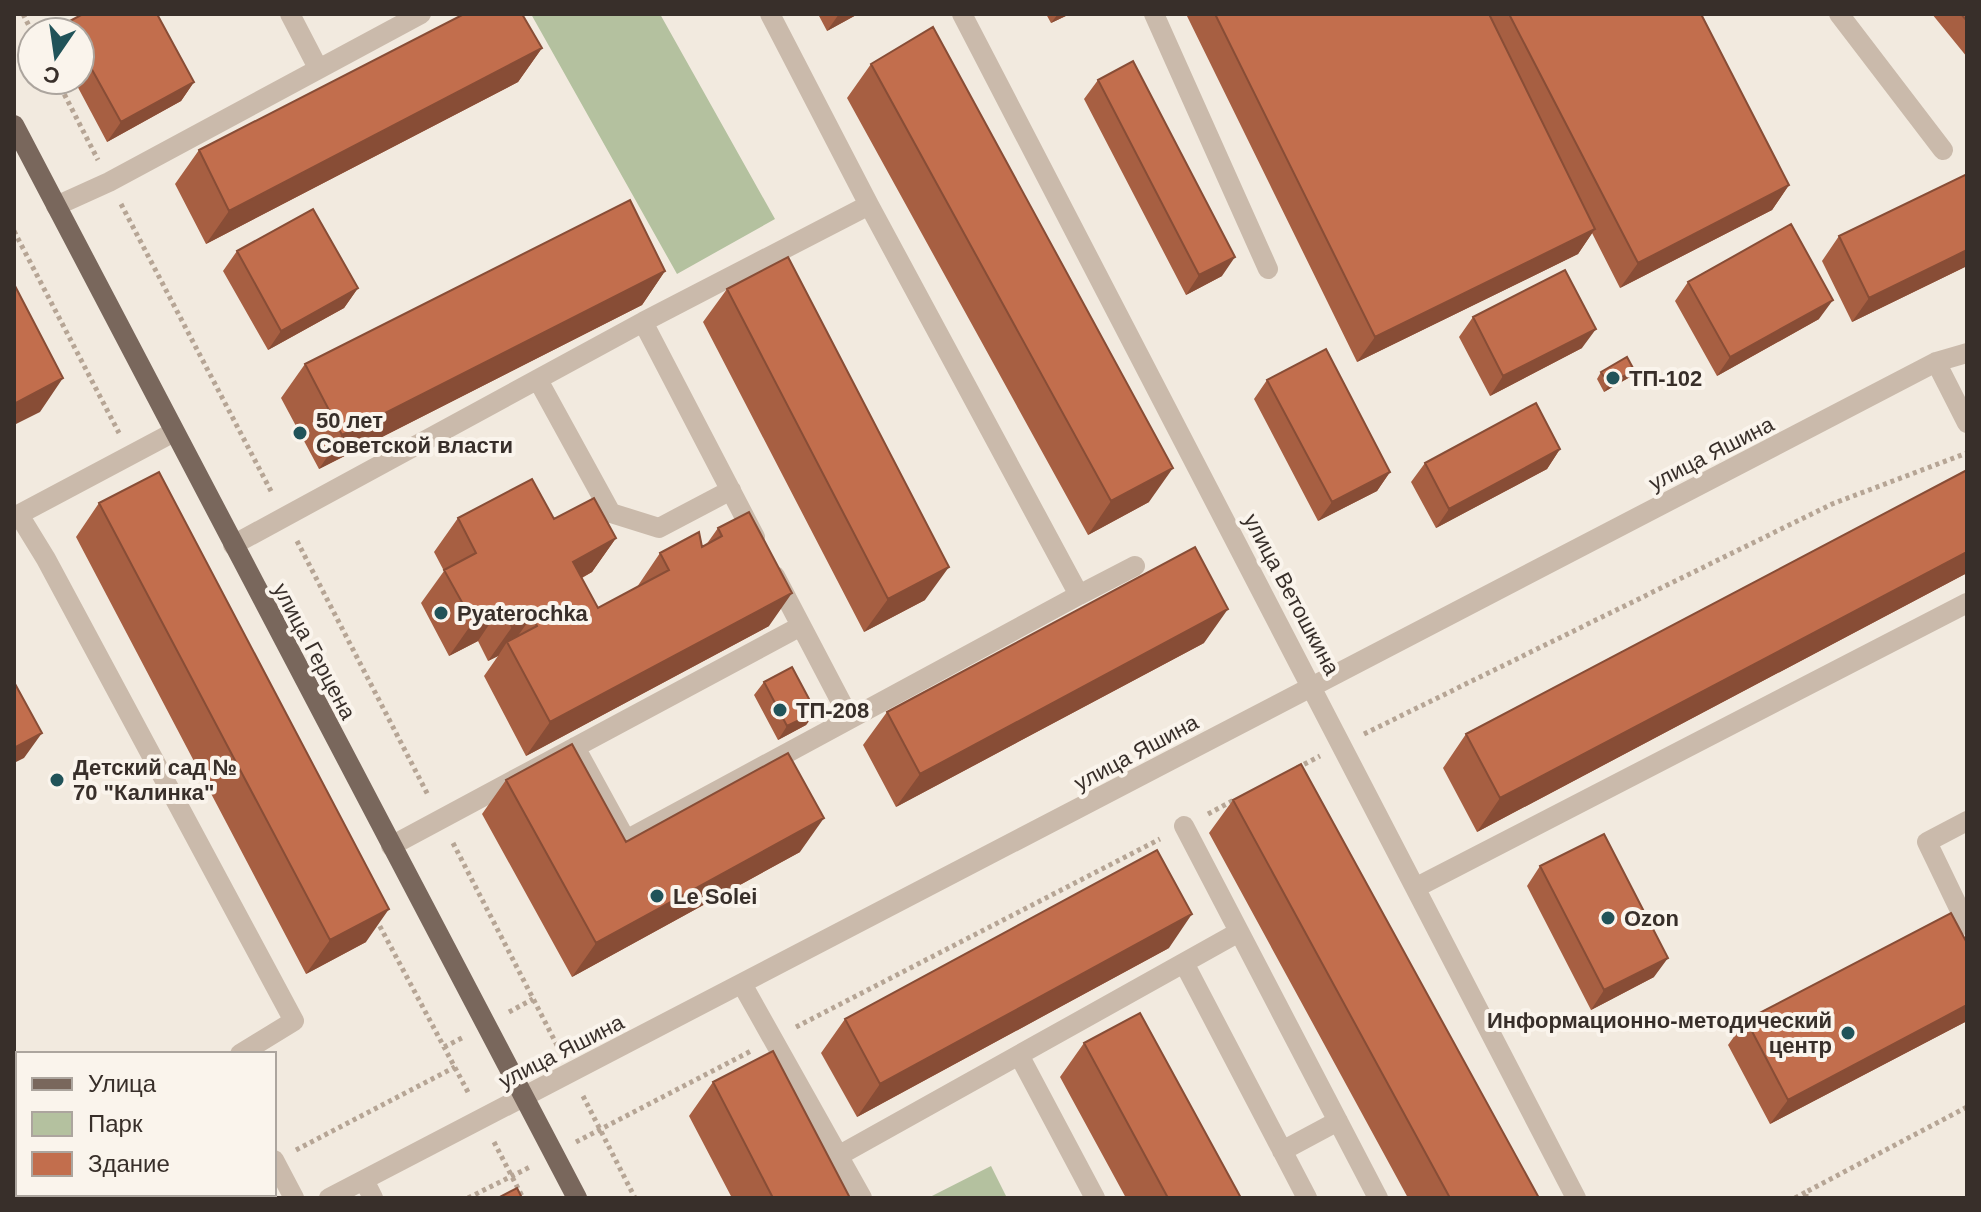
<svg xmlns="http://www.w3.org/2000/svg" width="1981" height="1212" viewBox="0 0 1981 1212" font-family="Arial,sans-serif">
<rect width="100%" height="100%" fill="#f2eadf"/>
<path fill="#b4c19f" d="M531,14H660L775,219L677,274Z
M991,1166L1007,1198H928Z"/>
<g fill="none" stroke-linecap="round" stroke-linejoin="round">
<path stroke="#b6a595" stroke-width="5" stroke-dasharray="4 4" stroke-linecap="butt" d="M23,14L32,32
M57,80L98,160
M121,204L272,493
M14,231L119,433
M297,541L428,795
M1364,734L1832,504L1967,453
M1297,768L1320,756
M1208,814L1234,800
M453,843L560,1051
M376,919L469,1094
M509,1012L533,999
M796,1027L1160,839
M444,1047L462,1038
M583,1096L635,1198
M494,1142L523,1198
M576,1142L751,1051
M296,1150L455,1067
M203,1198L210,1194
M468,1198L532,1166
M1795,1198L1806,1192
M1806,1198V1192L1967,1107"/>
<path stroke="#cabaab" stroke-width="20" d="M290,14L318,68
M770,14L869,205L1079,595L850,719L775,576
M962,14L1576,1198
M1154,14L1268,269
M1839,14L1943,150
M56,206L109,182L421,14
M1936,362L1967,423
M538,380L611,513L659,528L731,490
M19,515L46,559L294,1021L240,1054
M14,517L174,432
M755,537L643,322L869,205
M233,545L643,322
M1079,595L1135,566
M575,747L626,840L850,719
M1967,821L1927,842L1967,925
M1184,826L1378,1198
M391,846L801,626
M1417,887L1967,603
M1184,963L1307,1198
M742,984L862,1198
M1019,1055L1095,1198
M1282,1151L1338,1121
M838,1156L1239,932
M274,1160L294,1198
M14,1172L18,1170
M364,1180L373,1198
M329,1198L1936,362L1967,353"/>
<path stroke="#79675c" stroke-width="20" d="M14,125L577,1198"/>
</g>
<path fill="#a75f42" d="M83,14H157L194,82L181,101L107,142L74,80H80V32H60L66,23Z
M818,14H858L827,31Z
M1046,14H1070L1051,23Z
M1186,14H1701L1789,185L1772,210L1620,288L1592,233L1578,254L1357,362Z
M1932,14H1967V57Z
M542,48L518,82L206,244L175,184L199,150Z
M871,64L1149,502L1088,535L847,98Z
M1098,80L1222,276L1186,295L1084,99Z
M1967,174V266L1852,322L1822,261L1839,236Z
M237,251L358,288L344,308L268,350L223,271Z
M665,271L642,305L319,469L281,398L305,364Z
M1688,282L1819,319L1717,376L1675,301Z
M727,289L925,600L864,632L703,322Z
M1473,317L1582,348L1490,396L1459,337Z
M1634,370L1630,377L1604,392L1597,379L1601,372Z
M1267,380L1390,472L1377,491L1318,521L1254,399Z
M1560,449L1547,469L1436,528L1411,482L1425,463Z
M1967,470V573L1477,832L1443,768L1466,734Z
M99,503L366,942L306,974L76,537Z
M458,518L554,519L616,538L592,572L582,578L598,608L637,587L660,553L702,547L706,545L718,528L769,626L526,756L484,676L498,656L488,661L478,641L449,656L421,603L444,571L434,552Z
M1204,643L896,807L863,745L887,712Z
M764,682L816,712L806,725L778,740L754,695Z
M506,780L626,842L800,852L572,977L482,814Z
M1233,800L1539,1198H1408L1209,833Z
M1540,866L1654,977L1591,1010L1527,886Z
M1967,943V1021L1770,1124L1728,1045L1746,1020Z
M1169,948L857,1117L821,1053L845,1019Z
M1084,1043L1241,1198H1126L1060,1077Z
M713,1082L850,1198H732L689,1116Z"/>
<path fill="#884d36" d="M839,14H858L827,31Z
M1058,14H1070L1051,23Z
M542,48L518,82L206,244L229,211Z
M194,82L181,101L107,142L121,122Z
M1789,185L1772,210L1620,288L1638,263Z
M1595,229L1578,254L1357,362L1375,337Z
M1967,250V266L1852,322L1869,298Z
M1235,257L1222,276L1186,295L1199,275Z
M665,271L642,305L319,469L342,435Z
M358,288L344,308L268,350L281,331Z
M1833,300L1819,319L1717,376L1730,357Z
M1596,329L1582,348L1490,396L1503,376Z
M1634,370L1630,377L1604,392L1609,385Z
M63,378L40,412L14,425V404Z
M1560,449L1547,469L1436,528L1449,509Z
M1173,468L1149,502L1088,535L1111,501Z
M1390,472L1377,491L1318,521L1332,502Z
M616,538L592,572L549,595L573,562Z
M1967,552V573L1477,832L1500,798Z
M949,567L925,600L864,632L888,599Z
M792,593L769,626L526,756L550,722Z
M501,607L478,641L449,656L473,622Z
M1228,609L1204,643L896,807L920,774Z
M532,616L510,647L507,642L498,656L488,661L512,627Z
M816,712L806,725L778,740L787,726Z
M42,733L24,758L14,763V748Z
M824,818L800,852L572,977L596,943Z
M389,909L366,942L306,974L330,940Z
M1192,914L1169,948L857,1117L880,1084Z
M1668,958L1654,977L1591,1010L1604,990Z
M1967,1005V1021L1770,1124L1788,1100Z
M133,1194H174L166,1198H126Z"/>
<path fill="#c26e4d" stroke="#884d36" stroke-width="2" d="M83,14H157L194,82L121,122L80,48V32H71L66,23Z
M464,14H522L542,48L229,211L199,150Z
M1215,14H1489L1595,229L1375,337Z
M1509,14H1701L1789,185L1638,263Z
M1961,14H1967V21Z
M933,27L1173,468L1111,501L871,64Z
M1133,61L1235,257L1199,275L1098,80Z
M1967,174V250L1869,298L1839,236Z
M630,200L665,271L342,435L305,364Z
M313,209L358,288L281,331L237,251Z
M1791,224L1833,300L1730,357L1688,282Z
M788,257L949,567L888,599L727,289Z
M1565,270L1596,329L1503,376L1473,317Z
M14,284L63,378L14,404Z
M1326,349L1390,472L1332,502L1267,380Z
M1627,357L1634,370L1609,385L1601,372Z
M1536,403L1560,449L1449,509L1425,463Z
M1967,470V552L1500,798L1466,734Z
M159,472L389,909L330,940L99,503Z
M532,479L554,519L594,498L616,538L573,562L598,608L669,570L660,553L699,532L702,547L722,536L718,528L749,512L792,593L550,722L507,642L537,626L532,616L512,627L501,607L473,622L444,570L476,553L458,518Z
M1195,547L1228,609L920,774L887,712Z
M792,667L816,712L787,726L764,682Z
M14,682L42,733L14,748Z
M572,744L626,842L788,753L824,818L596,943L506,780Z
M1301,764L1539,1198H1450L1233,800Z
M1604,834L1668,958L1604,990L1540,866Z
M1157,850L1192,914L880,1084L845,1019Z
M1951,913L1967,943V1005L1788,1100L1746,1020Z
M1140,1013L1241,1198H1168L1084,1043Z
M773,1051L850,1198H773L713,1082Z
M18,1174V1194H133L126,1198H14V1176Z
M517,1188L522,1198H498Z"/>
<g fill="#215359" stroke="#faf4ec" stroke-width="3">
<circle cx="1613" cy="378" r="8"/>
<circle cx="300" cy="433" r="8"/>
<circle cx="441" cy="613" r="8"/>
<circle cx="780" cy="710" r="8"/>
<circle cx="57" cy="780" r="8"/>
<circle cx="657" cy="896" r="8"/>
<circle cx="1608" cy="918" r="8"/>
<circle cx="1848" cy="1033" r="8"/>
</g>
<g text-anchor="middle" stroke-width="8" stroke-linejoin="round" paint-order="stroke">
<g font-size="22" font-weight="bold" fill="#382f2a" stroke="#faf4ec" text-anchor="start">
<text x="1629" y="386">ТП-102</text>
<text x="316" y="428">50 лет<tspan x="316" dy="25">Советской власти</tspan></text>
<text x="457" y="621">Pyaterochka</text>
<text x="796" y="718">ТП-208</text>
<text x="73" y="775">Детский сад №<tspan x="73" dy="25">70 "Калинка"</tspan></text>
<text x="673" y="904">Le Solei</text>
<text x="1624" y="926">Ozon</text>
<text x="1832" y="1028" text-anchor="end">Информационно-методический<tspan x="1832" dy="25">центр</tspan></text>
</g>
<g font-size="22" fill="#382f2a" stroke="#faf4ec">
<text transform="translate(1711 453) rotate(-27)" y="8">улица Яшина</text>
<text transform="translate(1292 594) rotate(62)" y="8">улица Ветошкина</text>
<text transform="translate(315 651) rotate(62)" y="8">улица Герцена</text>
<text transform="translate(1136 752) rotate(-28)" y="8">улица Яшина</text>
<text transform="translate(561 1051) rotate(-27)" y="8">улица Яшина</text>
</g>
</g>
<rect width="1981" height="1212" fill="none" stroke="#382f2a" stroke-width="32"/>
<rect x="16" y="1052" width="260" height="144" fill="#faf4ec" stroke="#aca59e" stroke-width="2"/>
<rect x="32" y="1078" width="40" height="12" fill="#79675c" stroke="#aca59e" stroke-width="2"/>
<text x="88" y="1092" font-size="24" fill="#382f2a">Улица</text>
<rect x="32" y="1112" width="40" height="24" fill="#b4c19f" stroke="#aca59e" stroke-width="2"/>
<text x="88" y="1132" font-size="24" fill="#382f2a">Парк</text>
<rect x="32" y="1152" width="40" height="24" fill="#c26e4d" stroke="#aca59e" stroke-width="2"/>
<text x="88" y="1172" font-size="24" fill="#382f2a">Здание</text>
<g transform="translate(56 56) rotate(193)"><circle r="38" fill="#faf4ec" stroke="#aca59e" stroke-width="2"/>
<path d="M0-6L14 30L0 20L-14 30Z" fill="#215359"/>
<text y="-12" font-size="22" font-weight="bold" text-anchor="middle" fill="#382f2a">С</text>
</g>
</svg>
